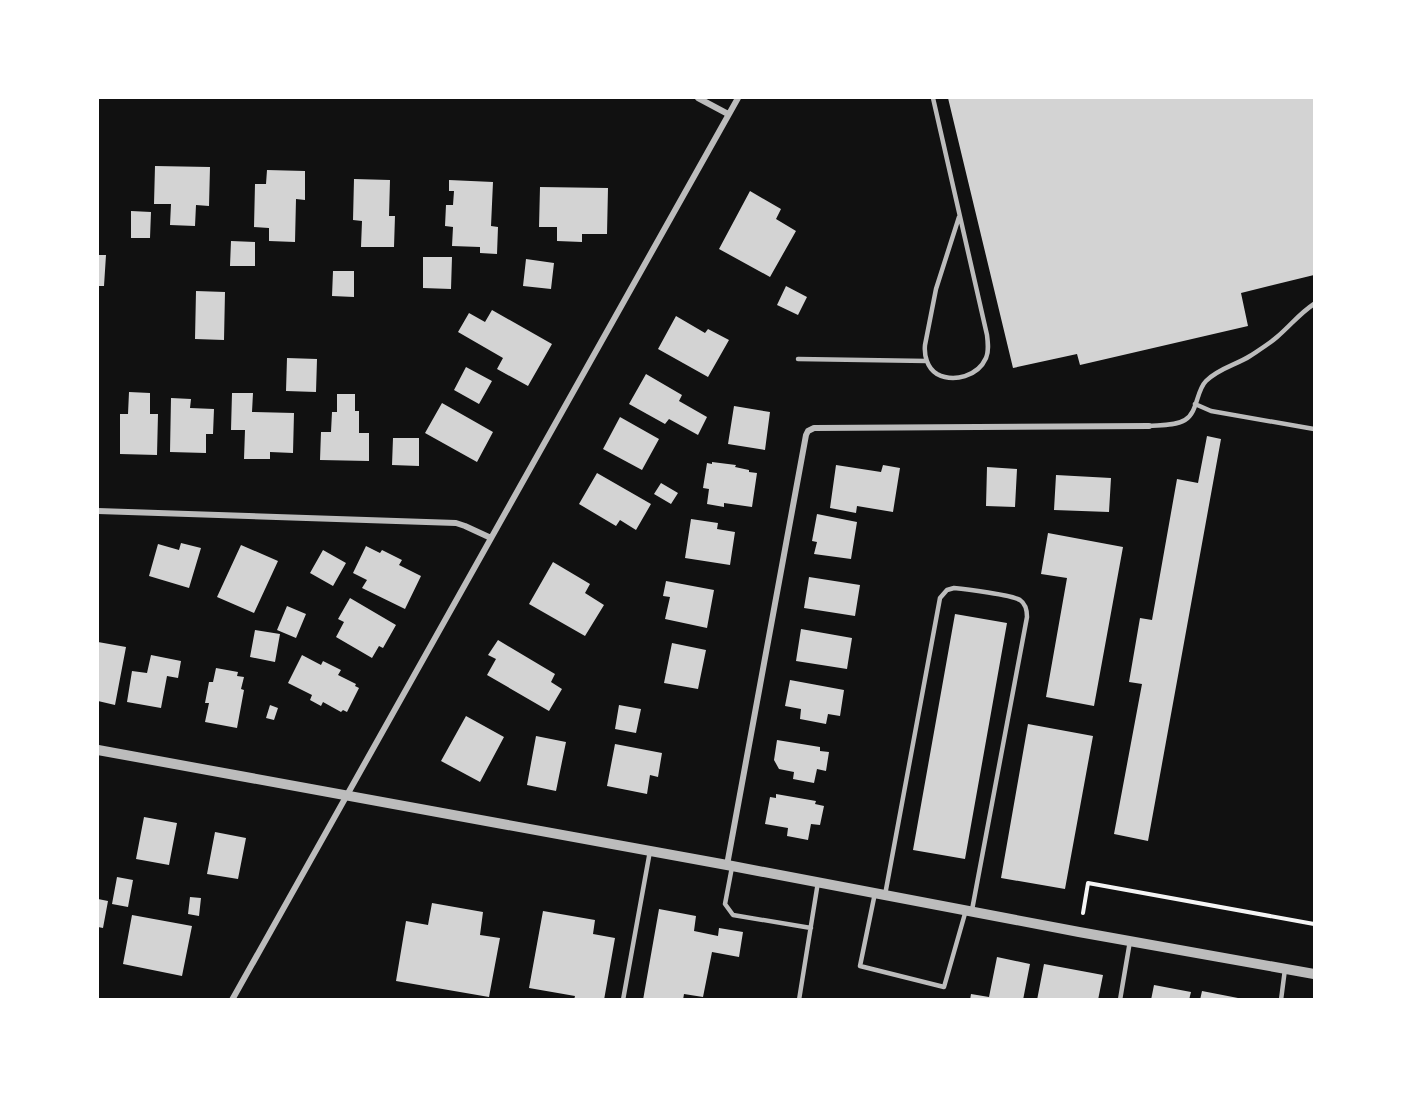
<svg xmlns="http://www.w3.org/2000/svg" width="1412" height="1097" viewBox="0 0 1412 1097" font-family="Helvetica,sans-serif">
<rect width="100%" height="100%" fill="#111"/>
<path fill="#d3d3d3" d="M948,98H1314V275L1241,293L1248,326L1080,365L1077,354L1013,368Z
M155,166L210,167L209,206L196,205L195,226L170,225L171,204H154Z
M267,170L305,171V200L296,199L295,242L269,241V228L254,227L255,184H266Z
M354,179L390,180L389,216H395L394,247H361L362,221L353,220Z
M449,180L493,182L491,226L498,227L497,254L480,253V247L452,246L453,227L445,226L446,205H453L454,191H449Z
M540,187L608,188L607,234H582V242L557,241V227H539Z
M750,191L781,209L776,219L796,231L770,277L719,249Z
M131,211L151,212L150,238H131Z
M231,241L255,242V266H230Z
M98,255H106L104,286H98Z
M423,257H452L451,289L423,288Z
M526,259L554,263L551,289L523,286Z
M333,271H354V297L332,296Z
M786,286L807,297L798,315L777,305Z
M196,291L225,292L224,340L195,339Z
M492,310L552,344L528,386L497,369L503,358L458,332L469,313L485,322Z
M676,316L705,333L708,329L729,340L708,377L658,349Z
M287,358L317,359L316,392L286,391Z
M466,367L492,381L479,404L454,390Z
M646,374L682,395L679,401L707,417L698,435L669,419L665,424L629,404Z
M129,392L150,393V414H158L157,455L120,454V414H128Z
M232,393H253L252,412L294,413L293,453L270,452V459H244L245,430H231Z
M337,394H355V411H359V433H369V461L320,460L321,432H331L332,412H337Z
M171,398L191,399L190,408L214,409L213,434H206V453L170,452Z
M442,403L493,432L477,462L425,433Z
M734,406L770,412L765,450L728,444Z
M620,417L659,439L642,470L603,449Z
M1207,436L1221,439L1148,841L1114,834L1142,684L1129,682L1140,618L1152,620L1177,479L1198,483Z
M393,438H419V466L392,465Z
M712,462L736,465L735,467L749,470V472L757,473L752,507L724,503V507L707,504L709,489L703,488L707,463L712,464Z
M836,465L881,472L883,465L900,468L893,512L857,506L856,513L830,508Z
M987,467L1017,469L1015,507L986,506Z
M597,473L651,504L636,530L620,520L616,526L579,504Z
M1056,475L1111,478L1109,512L1054,510Z
M661,483L678,493L671,504L654,494Z
M817,514L857,522L851,559L814,554L817,542L812,541Z
M691,519L718,523L717,529L735,532L730,565L685,558Z
M1048,533L1123,547L1094,706L1046,697L1067,578L1041,574Z
M181,543L201,548L189,588L149,576L158,544L179,550Z
M241,545L278,561L254,613L217,597Z
M366,546L380,553L382,550L402,560L399,565L421,576L405,609L362,588L367,580L353,573Z
M323,550L346,563L333,586L310,573Z
M553,562L590,584L585,593L604,605L585,636L529,604Z
M809,577L860,585L855,616L804,608Z
M666,581L714,590L707,628L665,619L670,597L663,596Z
M350,598L396,625L383,648L379,646L372,658L336,637L344,622L338,619Z
M287,606L306,614L296,638L277,630Z
M955,614L1007,623L965,859L913,850Z
M801,629L852,638L847,669L796,661Z
M255,630L280,634L275,662L250,657Z
M498,640L555,674L551,682L562,689L549,711L487,675L496,659L488,655Z
M98,642L126,647L115,705L98,701Z
M672,643L706,650L698,689L664,683Z
M151,655L181,661L178,678L167,676L161,708L127,702L132,671L147,673Z
M302,655L321,665L323,661L341,670L338,675L356,684L355,686L359,688L347,712L343,710L341,712L323,702L321,706L310,700L312,695L288,683Z
M216,668L238,672L237,676L244,677L241,689L244,690L237,728L205,722L209,703H205L209,682H213Z
M790,680L844,690L840,716L828,714L826,724L800,719L801,709L785,706Z
M270,705L278,708L274,720L266,718Z
M619,705L641,709L636,733L615,729Z
M466,716L504,737L480,782L441,761Z
M1028,724L1093,736L1065,889L1001,878Z
M536,736L566,742L556,791L527,785Z
M777,740L820,747V751L829,752L826,771L817,769L814,783L793,779L794,772L779,769L774,760Z
M615,744L662,753L658,777L650,775L647,794L607,786Z
M776,794L816,801L815,804L824,806L820,825L811,824L808,840L787,836L788,828L765,824L770,797L776,798Z
M144,817L177,823L169,865L136,859Z
M215,832L246,838L238,879L207,874Z
M117,877L133,880L128,907L112,904Z
M190,897L201,898L199,916L188,914Z
M98,899L108,901L103,928L98,927Z
M432,903L483,912L480,935L500,938L489,997L396,981L406,921L428,925Z
M659,909L696,916L694,931L718,936L719,928L743,932L739,957L712,952L703,997L684,994L683,1000H643Z
M543,911L595,920L593,934L615,938L604,1000H574L575,996L529,988Z
M132,915L192,926L182,976L123,964Z
M997,957L1030,964L1023,1000H970L971,994L989,997Z
M1044,964L1103,975L1098,1000H1037Z
M1154,985L1191,992L1189,1000H1151Z
M1202,991L1238,998V1000H1200Z"/>
<g fill="none" stroke-linecap="round" stroke-linejoin="round">
<path stroke="#f5f5f5" stroke-width="4" d="M1083,913L1088,883L1314,924"/>
<path stroke="#bcbcbc" stroke-width="4.5" d="M933,98L987,335C988,343 989,351 986,358C978,376 954,383 937,374C927,368 924,355 925,345L936,289L959,217
M798,359L927,361
M1195,404L1211,411L1314,429
M1149,426C1160,425 1175,426 1185,420C1198,412 1196,391 1206,381C1219,368 1236,365 1250,356C1259,350 1269,344 1277,337C1290,326 1300,313 1314,304
M732,867L725,904L733,915L811,928
M875,893L860,966L944,987L966,910
M885,895L940,598L947,590L954,588C965,589 1012,595 1020,600C1026,604 1027,610 1027,617L972,910
M623,1000L650,851
M799,1000L818,882
M1120,1000L1130,941
M1281,1000L1285,969"/>
<path stroke="#bcbcbc" stroke-width="6" d="M698,98L728,114
M98,511L456,523L465,526L491,538
M727,865L806,435L808,431L814,428L1149,426
M232,1000L738,98"/>
<path stroke="#bcbcbc" stroke-width="10" d="M98,750L727,865L1079,932L1314,974"/>
</g>
<rect width="1412" height="1097" fill="none" stroke="#ffffff" stroke-width="198"/>
</svg>
